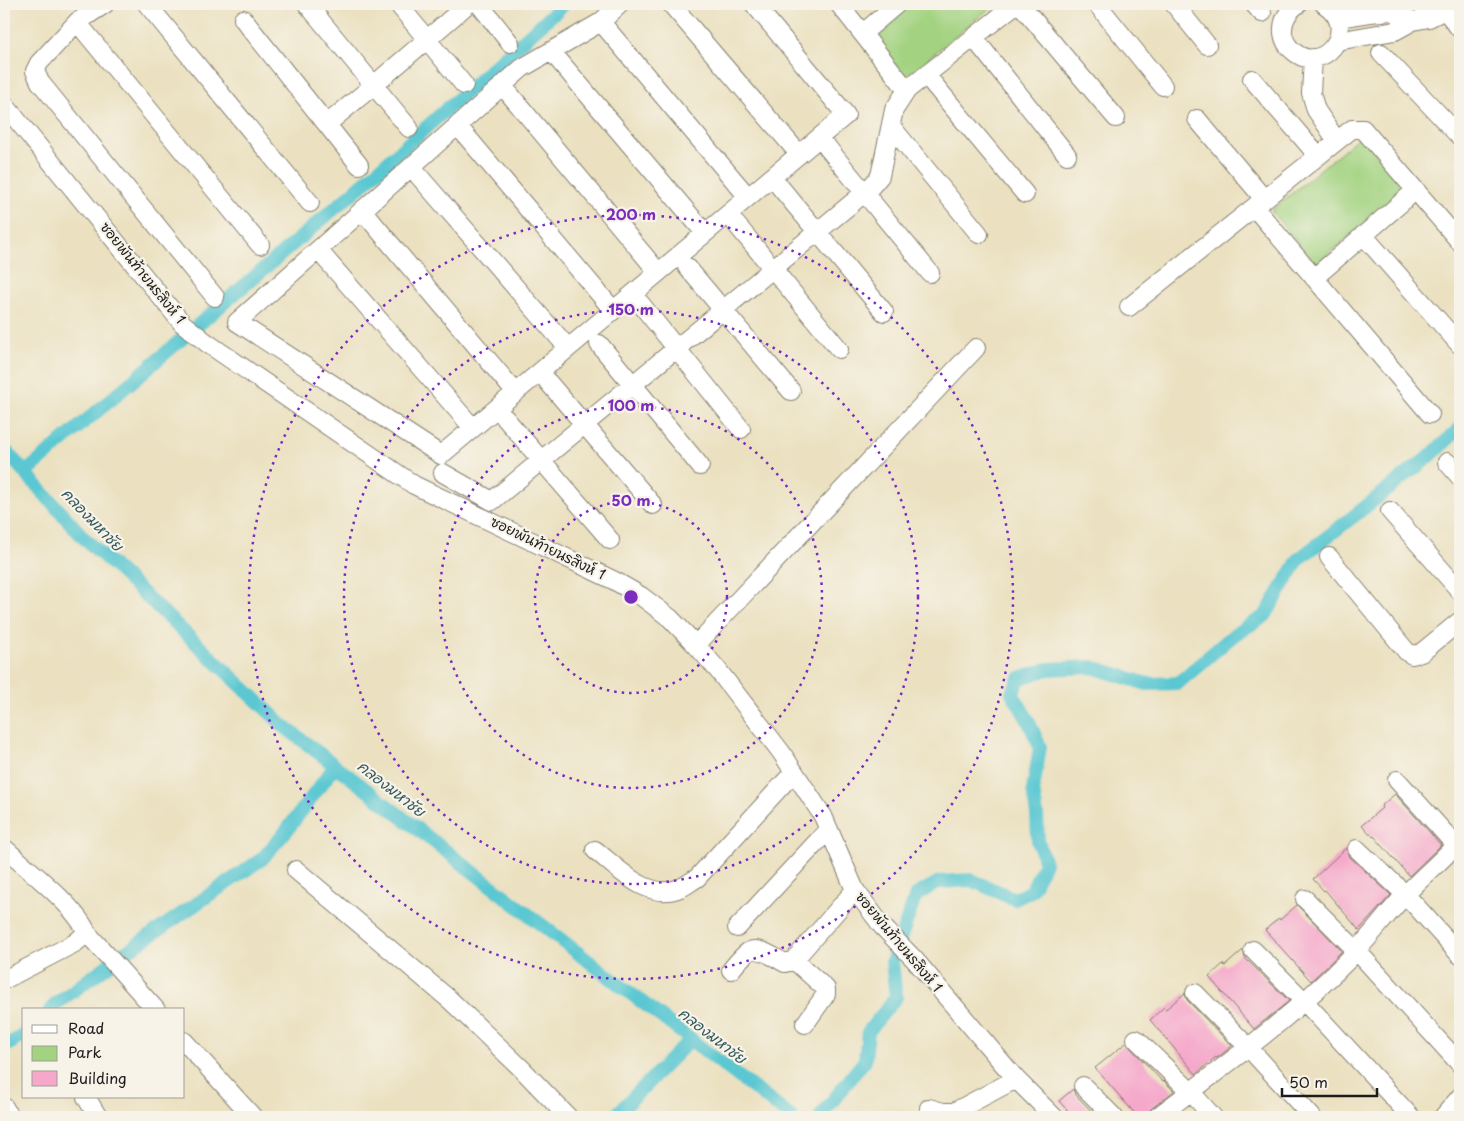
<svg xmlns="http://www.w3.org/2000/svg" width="1464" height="1121" viewBox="0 0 1464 1121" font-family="'Playpen Sans','Playpen Sans Thai',sans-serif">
<rect width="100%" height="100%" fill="#f7f3e8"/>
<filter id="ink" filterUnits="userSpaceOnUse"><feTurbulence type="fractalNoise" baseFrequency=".02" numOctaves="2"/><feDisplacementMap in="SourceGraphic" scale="10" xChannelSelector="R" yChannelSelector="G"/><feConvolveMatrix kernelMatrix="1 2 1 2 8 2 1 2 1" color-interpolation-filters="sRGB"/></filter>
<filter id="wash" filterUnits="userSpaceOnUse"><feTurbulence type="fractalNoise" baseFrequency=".0096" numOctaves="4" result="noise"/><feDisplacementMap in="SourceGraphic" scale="20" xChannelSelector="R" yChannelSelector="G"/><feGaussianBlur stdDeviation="1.12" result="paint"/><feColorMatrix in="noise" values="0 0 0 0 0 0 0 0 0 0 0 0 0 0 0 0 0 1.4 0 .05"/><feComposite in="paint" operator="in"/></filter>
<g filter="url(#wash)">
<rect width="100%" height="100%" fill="#ebe1c1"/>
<path fill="#a3d381" stroke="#60784e" d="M909,4H995L904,78L871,35Z
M1361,135L1406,188L1316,264L1271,211Z"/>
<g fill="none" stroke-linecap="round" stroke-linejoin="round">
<path stroke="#5ac7d2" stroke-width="14" d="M4,449L83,537L285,727L791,1117
M25,473L355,191L564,4
M50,1010L57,1003L126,952L262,859L287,830L335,766
M4,1047L24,1035
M614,1117L691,1039
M820,1117L865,1060L868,1032L896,997L892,962L916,895L939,882L971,880L1015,899L1031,891L1045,863L1038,841L1037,815L1033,790L1040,747L1028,720L1012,693L1020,678L1048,669L1092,667L1147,684L1178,683L1235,634L1265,616L1299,559L1429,457L1460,428"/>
</g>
<g id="blocks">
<path fill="#f5a8ca" d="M1395,794L1441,845L1409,876L1374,836L1373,837L1362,825L1382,808L1381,806Z
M1346,848L1350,857L1391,895L1359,930L1325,890L1324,891L1313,879Z
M1297,905L1342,951L1311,981L1265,930L1279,918L1280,920Z
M1243,950L1245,958L1289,1001L1254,1029L1209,977L1223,964L1225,966Z
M1185,993L1187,1000L1232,1046L1217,1058L1216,1057L1196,1074L1150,1020L1164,1007L1166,1009Z
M1126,1043L1163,1082L1164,1081L1174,1091L1151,1109L1143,1117H1138L1095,1068Z
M1073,1089L1075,1094L1097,1117H1073L1059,1101Z"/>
</g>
</g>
<g filter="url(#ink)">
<use href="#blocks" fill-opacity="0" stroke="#847e6e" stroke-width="1"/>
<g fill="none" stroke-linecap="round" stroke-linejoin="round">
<g stroke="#847e6e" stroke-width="20">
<path id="minor" d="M105,4L77,22L39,63L35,71L40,82L215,297
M147,4L310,203
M307,4L409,128
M398,4L464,85
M479,4L510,43
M620,4L601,22L522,68L237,322L441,455L846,115L754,4
M671,4L799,154
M839,4L907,90
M1020,4L1116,118
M1097,4L1163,86
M1174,4L1207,45
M1254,4L1262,13
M1298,4C1288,11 1282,20 1283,33C1284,40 1287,46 1292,50C1320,78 1363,29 1324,4
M1446,11L1460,29
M1338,18L1370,13L1391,11L1413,21
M243,19L359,165
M77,22L260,245
M601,22L748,197
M863,33L897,4
M974,38L1067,155
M1337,41L1395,31L1413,21L1429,18L1457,4
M551,51L705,233
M1381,53L1460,137
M1313,58L1311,93L1316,110L1337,141
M926,75L1025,194
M1252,79L1318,156
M502,85L658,272
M4,104L182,323L207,343L414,485L615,581L641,596L670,618L696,645L717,669L781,752L823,816L855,890L882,926L915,960L1016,1079L1054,1117
M1197,119L1264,199
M327,124L374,85L468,4
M457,125L613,310
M891,126L979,234
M827,147L930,273
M411,167L568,348
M780,187L884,312
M1254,207L1430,414
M362,210L515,392
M736,224L839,349
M1363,235L1460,345
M318,250L473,428
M687,267L791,391
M1314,278L1416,190
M640,303L741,429
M1129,307L1352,129H1363L1460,242
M599,344L700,466
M548,382L653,505
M505,418L610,540
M1447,462L1460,477
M443,473L492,501L869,189L880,176L894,110L907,90L1016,4
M1390,511L1460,591
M1329,557L1407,652L1412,655L1421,653L1460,621
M696,645L976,348
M1397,780L1460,850
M4,848C26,868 76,906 87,933L156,1010
M1357,849L1405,894L1460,955
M595,850C618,868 648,902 680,888C686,886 691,881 697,878L794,772
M296,870L450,1000L522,1069L568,1117
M1305,899L1357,951L1460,1064
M737,928L828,830
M1253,950L1304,1001L1411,1117
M794,960L826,989V994L805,1024
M731,970C736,964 741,957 748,952C758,945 775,958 785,963L794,960L855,890
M4,980L75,943L87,933
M1195,993L1248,1047L1312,1117
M1136,1039L1191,1092L1213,1117
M184,1041L253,1117
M1083,1086L1114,1117
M86,1097L98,1117
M4,1107L10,1117
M929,1108L943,1112H954L1016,1079
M1157,1117C1222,1068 1288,1020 1346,962C1367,941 1385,916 1406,894C1424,875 1444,859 1460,840
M1443,1117L1460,1097"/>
</g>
<use href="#minor" stroke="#fff" stroke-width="18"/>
</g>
</g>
<g fill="none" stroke="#7b2cbf" stroke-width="2.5" stroke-dasharray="2.5 5">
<circle cx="631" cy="597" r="96"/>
<circle cx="631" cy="597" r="191"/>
<circle cx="631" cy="597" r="287"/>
<circle cx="631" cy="597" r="382"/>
</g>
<g text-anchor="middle" stroke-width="4.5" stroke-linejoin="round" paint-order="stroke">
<g font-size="14" fill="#1c1c1c" stroke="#f7f3e8">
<text transform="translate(143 273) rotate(51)" y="5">ซอยพันท้ายนรสิงห์ 1</text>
<text transform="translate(548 548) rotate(26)" y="5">ซอยพันท้ายนรสิงห์ 1</text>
<text transform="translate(899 942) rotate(50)" y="5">ซอยพันท้ายนรสิงห์ 1</text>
</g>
<g font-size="15" font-style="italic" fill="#32585c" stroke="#f7f3e8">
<text transform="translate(92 520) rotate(46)" y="5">คลองมหาชัย</text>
<text transform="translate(391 789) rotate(38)" y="5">คลองมหาชัย</text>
<text transform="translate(712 1036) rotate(38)" y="5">คลองมหาชัย</text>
</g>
</g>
<circle cx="631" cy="597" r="8" fill="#7b2cbf" stroke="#f7f3e8" stroke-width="2.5"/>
<g font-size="15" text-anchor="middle" font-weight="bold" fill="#7b2cbf" stroke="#f7f3e8" stroke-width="4.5" stroke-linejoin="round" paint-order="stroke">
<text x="631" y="220">200 m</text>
<text x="631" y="315">150 m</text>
<text x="631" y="411">100 m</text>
<text x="631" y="506">50 m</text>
</g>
<rect width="1464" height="1121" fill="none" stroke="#f7f3e8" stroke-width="20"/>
<rect x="22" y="1008" width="162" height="90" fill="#f7f3e8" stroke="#9f9d96"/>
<rect x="32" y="1025" width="25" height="8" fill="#ffffff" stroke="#9f9d96"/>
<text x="68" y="1034" font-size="15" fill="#1c1c1c">Road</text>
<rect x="32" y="1046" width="25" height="15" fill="#a3d381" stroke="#9f9d96"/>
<text x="68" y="1058" font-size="15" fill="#1c1c1c">Park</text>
<rect x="32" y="1071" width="25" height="15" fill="#f5a8ca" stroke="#9f9d96"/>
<text x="68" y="1084" font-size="15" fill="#1c1c1c">Building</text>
<path d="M1282 1088v8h95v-8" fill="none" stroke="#1c1c1c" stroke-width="2.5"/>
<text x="1289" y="1088" font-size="15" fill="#1c1c1c" stroke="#f7f3e8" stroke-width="4" paint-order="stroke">50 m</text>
</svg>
